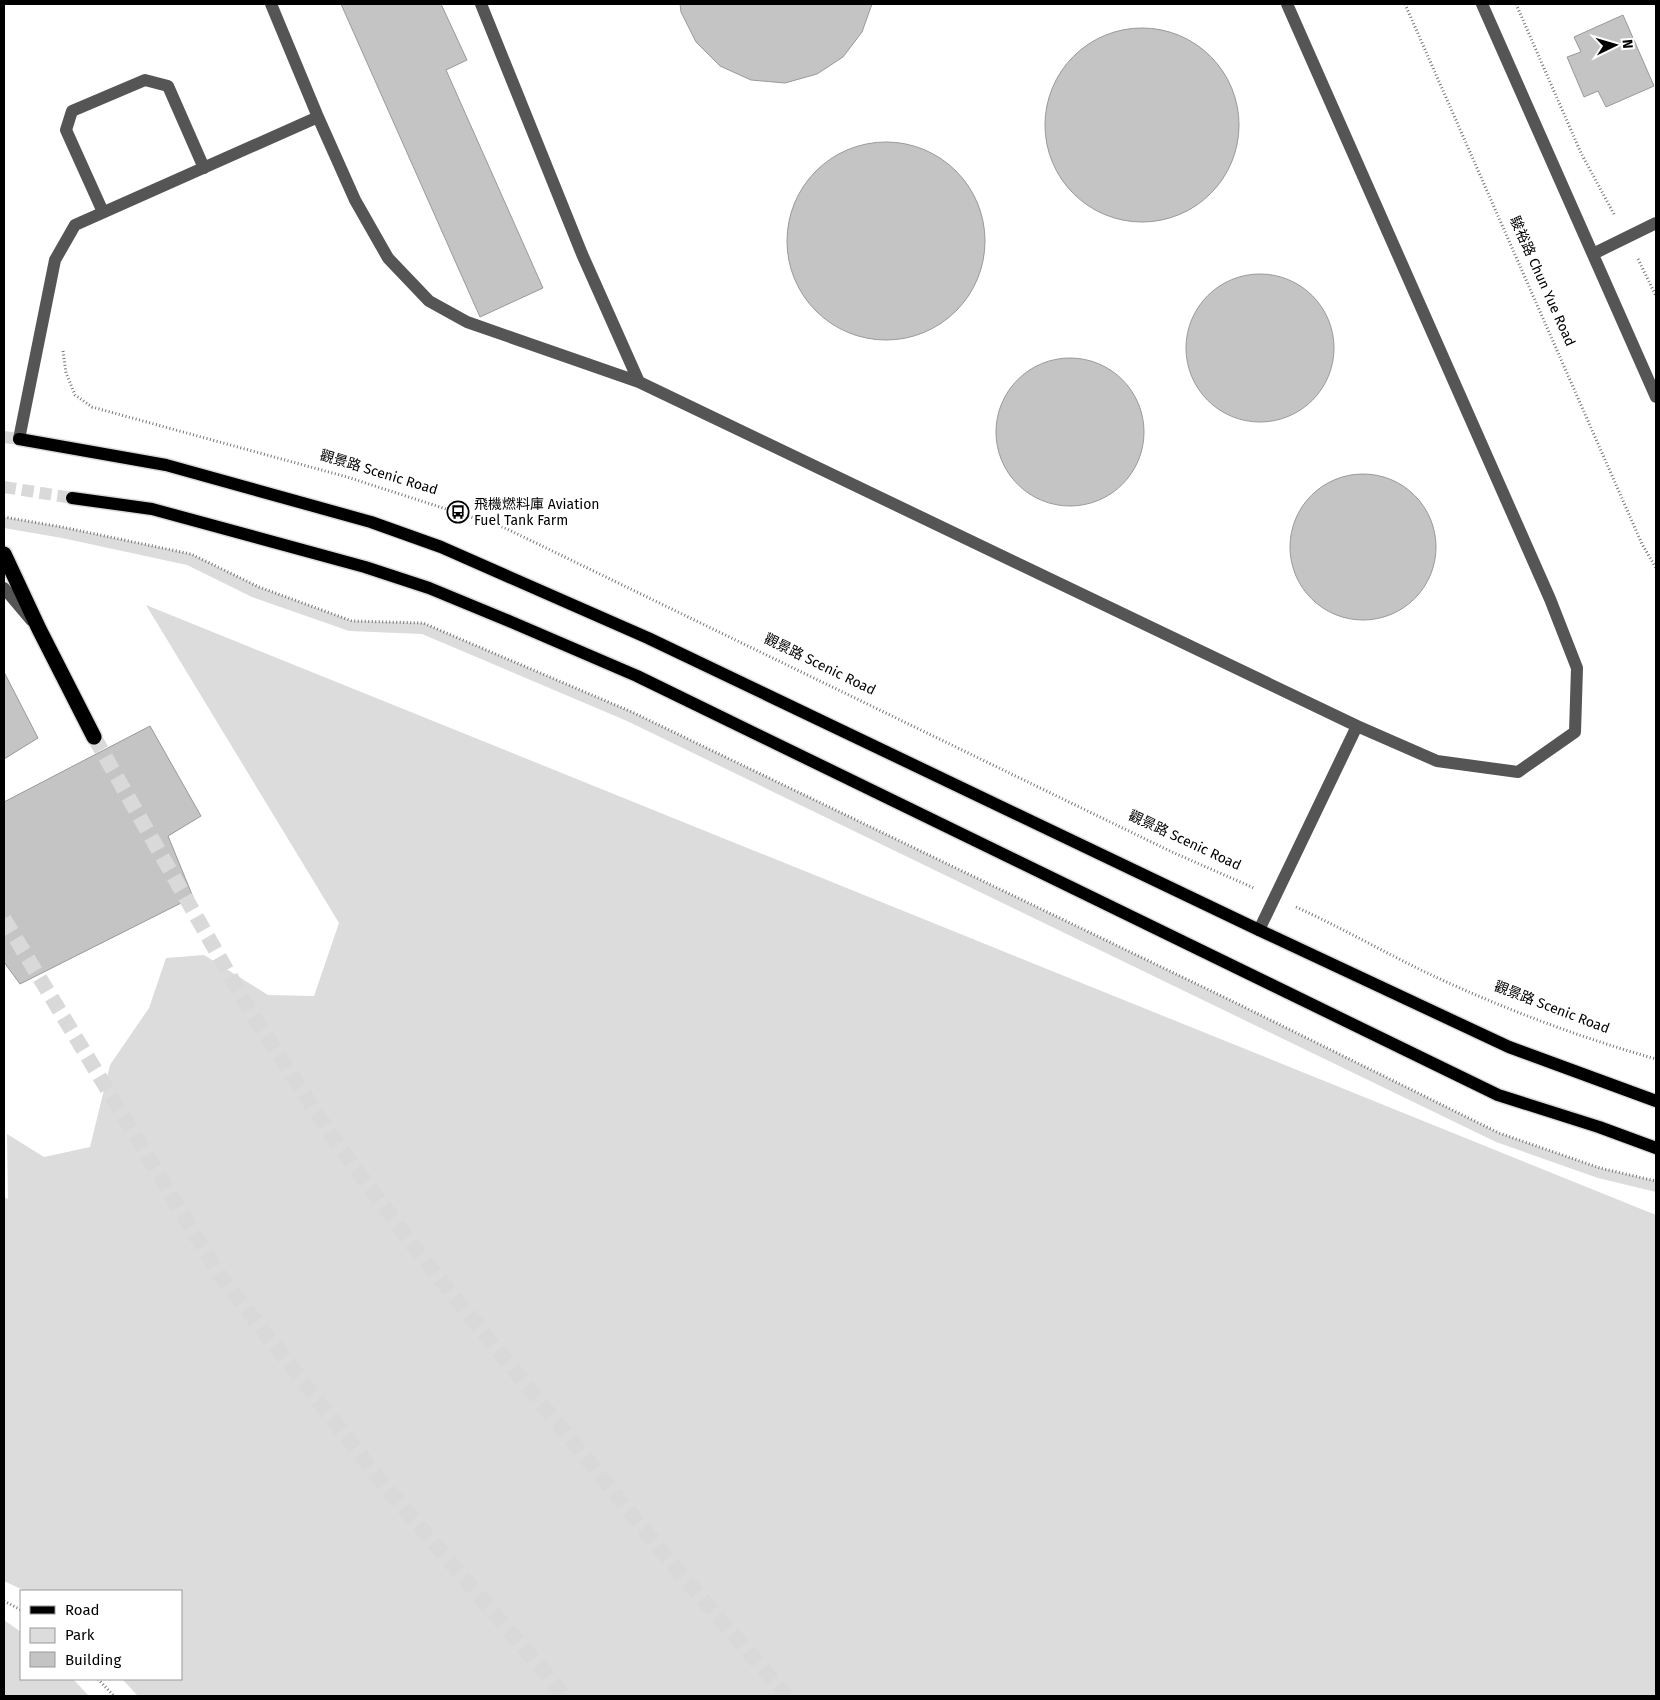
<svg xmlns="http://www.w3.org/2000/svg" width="1660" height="1700" viewBox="0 0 1660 1700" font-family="'Fira Sans','Noto Sans TC',sans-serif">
<rect width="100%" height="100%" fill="#fff"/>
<path fill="#dcdcdc" d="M4,517L62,527L191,554L259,587L352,621L423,623L632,712L1228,999L1499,1133L1600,1168L1656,1181V1192L1598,1178L1496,1142L627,721L422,634L349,631L252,597L187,565L62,538L4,528Z
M146,605L1656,1215V1696H138L122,1679H181V1591H25L4,1581V1197L8,1199L7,1134L44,1157L90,1147L110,1065L149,1008L166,958L204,955L268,995L314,996L339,923Z
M4,1620L21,1632V1679H73L89,1696H4Z"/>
<path fill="#c4c4c4" stroke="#999" d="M341,4H441L467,60L446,70L543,288L480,317Z
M680,4H872L862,32L843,57L817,74L785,83L751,80L720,66L696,42L681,12Z
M1623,15L1654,86L1606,107L1598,91L1584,97L1567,57L1581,52L1574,37Z
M1045 125a97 97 0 1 1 194 0a97 97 0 1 1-194 0Z
M787 241a99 99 0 1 1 198 0a99 99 0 1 1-198 0Z
M1186 348a74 74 0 1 1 148 0a74 74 0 1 1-148 0Z
M996 432a74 74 0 1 1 148 0a74 74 0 1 1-148 0Z
M1290 547a73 73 0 1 1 146 0a73 73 0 1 1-146 0Z
M4,672L38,738L4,759Z
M150,726L201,816L168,836L193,897L20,984L4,962V802Z"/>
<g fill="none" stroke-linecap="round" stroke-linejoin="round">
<path stroke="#d9d9d9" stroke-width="12" stroke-dasharray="12 6" stroke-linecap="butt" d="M4,437L19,439
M4,487L72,498"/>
<path stroke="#d9d9d9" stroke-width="15" stroke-dasharray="15 8" stroke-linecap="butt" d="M94,737L253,1016L331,1135L417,1251L678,1571L787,1696
M4,919L219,1274L383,1484L565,1696"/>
<g stroke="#dbdbdb" stroke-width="15">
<path id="major" d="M19,439L166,465L371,522L441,547L648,638L1259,930L1509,1047L1656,1101
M72,498L152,509L365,567L429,588L509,621L637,676L1498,1095L1599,1127L1656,1148"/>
</g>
<g stroke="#dbdbdb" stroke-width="18">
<path id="highway" d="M4,554L39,629L94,737"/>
</g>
<path stroke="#777" stroke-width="3" stroke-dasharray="1 2.5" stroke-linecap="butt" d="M1405,4L1642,544L1656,568
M1516,4L1581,153L1615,216
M1638,259L1656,296
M63,351L66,373L75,395L92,407L347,477L505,528L1172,852L1254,888
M4,517L62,527L191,554L259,587L352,621L423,623L632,712L1228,999L1499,1133L1600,1168L1656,1181
M1296,907C1340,927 1382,951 1425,972C1499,1007 1578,1037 1656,1059
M4,1601L21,1610
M98,1679L114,1696"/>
<path stroke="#555" stroke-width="12" d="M271,4L318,117L355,200L388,258L429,301L467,322L639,382L1357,726L1437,761L1518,772L1575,732L1577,668L1550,599L1287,4
M481,4L582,254L639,382
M1482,4L1656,397
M103,212L66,130L72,111L145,80L168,86L204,168
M1593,254L1656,223
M19,439L55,260L75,225L318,117
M4,588L31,620
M1259,930L1357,726"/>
<use href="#major" stroke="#000" stroke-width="12"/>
<use href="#highway" stroke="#000" stroke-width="15"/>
</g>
<defs>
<g id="bus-ring" transform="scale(1.125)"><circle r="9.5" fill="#fff" stroke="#000" stroke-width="1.5"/><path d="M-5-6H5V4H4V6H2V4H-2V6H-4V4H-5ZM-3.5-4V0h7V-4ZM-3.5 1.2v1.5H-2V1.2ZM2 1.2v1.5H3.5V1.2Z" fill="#000"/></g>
</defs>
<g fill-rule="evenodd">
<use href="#bus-ring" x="458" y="512"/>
</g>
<g text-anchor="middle" stroke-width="5" stroke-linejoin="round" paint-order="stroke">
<g font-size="14" fill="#000" stroke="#fff">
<text transform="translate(1543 281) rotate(66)" y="5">駿裕路 Chun Yue Road</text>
<text transform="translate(379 472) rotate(17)" y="5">觀景路 Scenic Road</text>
<text transform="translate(820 664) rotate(26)" y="5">觀景路 Scenic Road</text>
<text transform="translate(1185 840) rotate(25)" y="5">觀景路 Scenic Road</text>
<text transform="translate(1552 1007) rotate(21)" y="5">觀景路 Scenic Road</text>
</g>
<g font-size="14" fill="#000" stroke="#fff" text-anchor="start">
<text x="474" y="509">飛機燃料庫 Aviation<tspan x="474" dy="16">Fuel Tank Farm</tspan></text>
</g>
</g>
<rect width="1660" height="1700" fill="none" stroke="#000000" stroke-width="10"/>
<rect x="20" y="1590" width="162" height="90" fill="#ffffff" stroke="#999999"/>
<rect x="30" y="1606" width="25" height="8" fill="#000000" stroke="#999999"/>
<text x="65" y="1615" font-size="15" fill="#000000">Road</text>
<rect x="30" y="1628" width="25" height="15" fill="#dcdcdc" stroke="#999999"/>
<text x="65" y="1640" font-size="15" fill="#000000">Park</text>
<rect x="30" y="1652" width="25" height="15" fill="#c4c4c4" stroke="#999999"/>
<text x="65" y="1665" font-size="15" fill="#000000">Building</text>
<g transform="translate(1615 45) rotate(85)" stroke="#ffffff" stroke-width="4" paint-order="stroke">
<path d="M0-4L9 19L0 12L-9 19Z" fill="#000000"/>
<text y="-8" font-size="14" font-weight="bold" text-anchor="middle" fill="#000000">N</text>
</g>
</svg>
